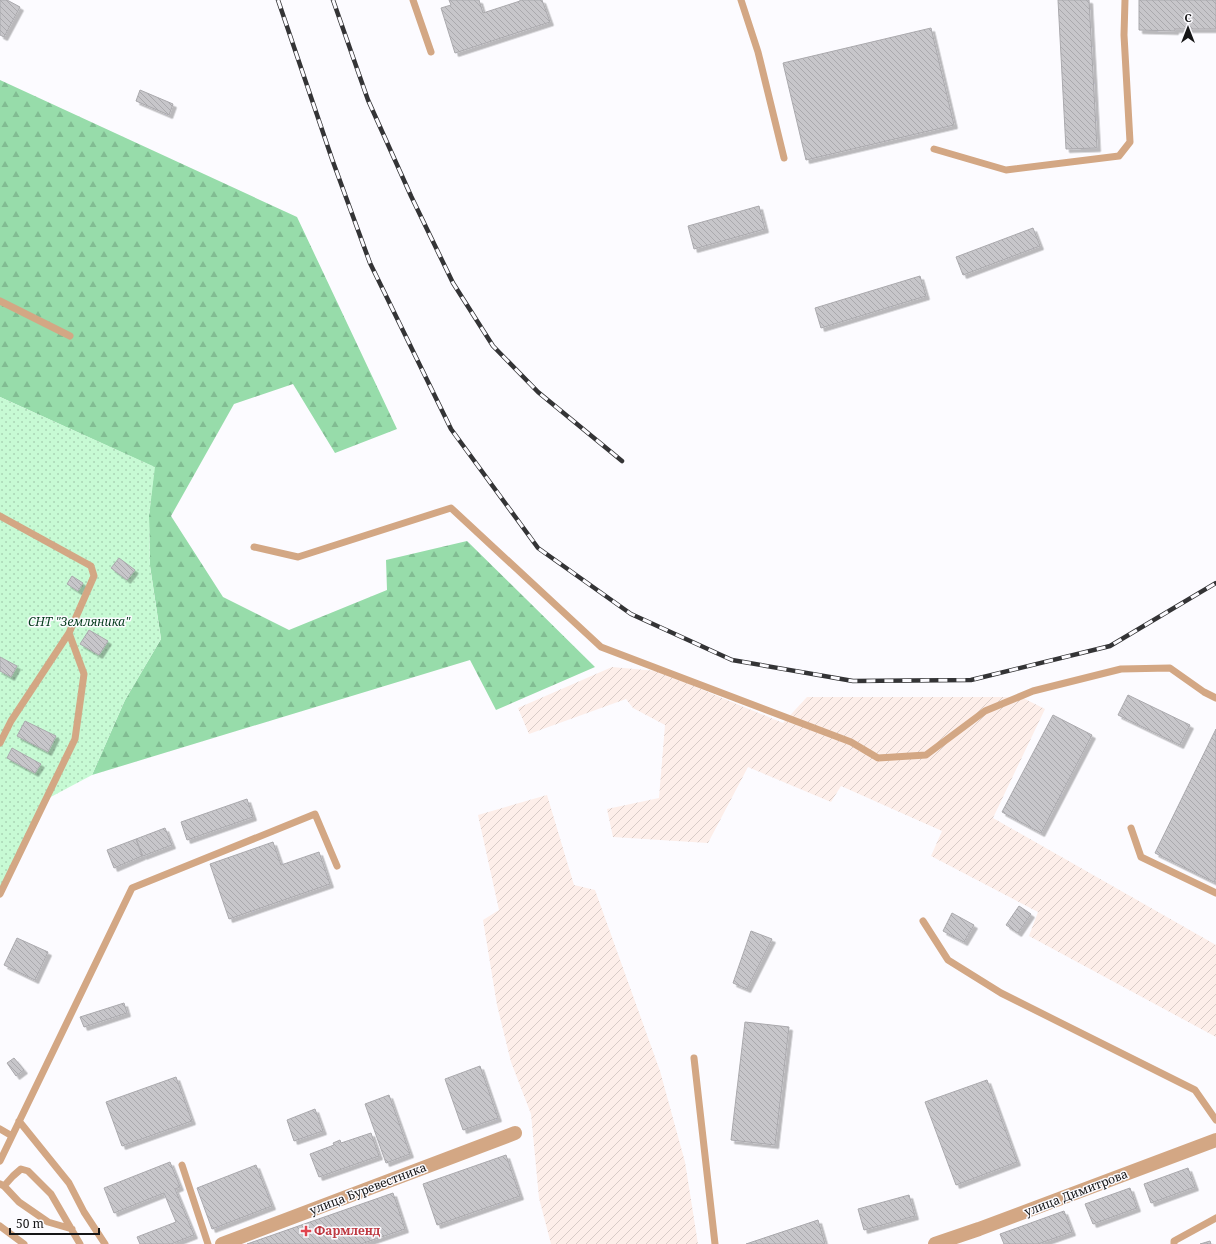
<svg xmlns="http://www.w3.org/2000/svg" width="1216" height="1244" viewBox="0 0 1216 1244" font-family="'Noto Serif',serif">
<defs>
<pattern id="industrial-furrows" width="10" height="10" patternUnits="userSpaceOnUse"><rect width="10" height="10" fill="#fdeee9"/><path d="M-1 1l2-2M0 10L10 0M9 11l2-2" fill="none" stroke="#d8cbc7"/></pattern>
<pattern id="forest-firs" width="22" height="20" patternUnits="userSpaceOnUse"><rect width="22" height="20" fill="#97dcaa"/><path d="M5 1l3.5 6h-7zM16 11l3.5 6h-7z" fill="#81bc92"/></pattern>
<pattern id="garden-dots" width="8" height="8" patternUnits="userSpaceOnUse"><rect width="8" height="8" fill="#c7fad4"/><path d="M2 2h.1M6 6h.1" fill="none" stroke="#aad5b5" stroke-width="1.8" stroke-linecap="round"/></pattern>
<pattern id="building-back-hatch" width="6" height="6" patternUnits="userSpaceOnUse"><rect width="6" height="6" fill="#c7c6ca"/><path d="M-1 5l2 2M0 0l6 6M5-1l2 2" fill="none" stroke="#aaa9ad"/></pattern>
<filter id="shadow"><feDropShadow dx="3.5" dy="3.5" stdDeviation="0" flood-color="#0004"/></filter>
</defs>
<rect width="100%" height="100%" fill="#fcfbff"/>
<path fill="url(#industrial-furrows)" d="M612,667L657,671L783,723L807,697H1021L1045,709L993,818L1216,945V1037L1029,936L1038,912L931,856L942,831L841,786L831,802L748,767L708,843L613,837L607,809L659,798L665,725L633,708L626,699L529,734L518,708Z
M547,795L574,885L595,890L660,1071L685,1162L698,1244H551L539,1198L531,1114L511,1062L497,1005L483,920L499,910L478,815Z"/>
<path fill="url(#forest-firs)" d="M0,80L297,217L397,429L335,453L293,384L234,404L171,516L223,597L289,630L387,590L386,560L467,541L595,667L496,710L470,660L92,775L125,700L161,639L150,566L149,516L154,467L0,397Z"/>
<path fill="url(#garden-dots)" d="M0,397L155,467L149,516L150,566L161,639L125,700L92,775L47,799L0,889Z"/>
<path fill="url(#building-back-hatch)" stroke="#aaa9ad" filter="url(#shadow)" d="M0,0H7L20,7L4,37L0,35Z
M449,0H479L483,13L520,1V0H542L550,22L455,53L441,8L451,5Z
M1058,0H1089L1097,148L1066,149Z
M1139,0H1216V29H1175V31L1139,30Z
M931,28L954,125L806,160L783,63Z
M140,90L173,104L169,115L136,101Z
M759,206L765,229L694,249L688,226Z
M1033,228L1040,246L963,275L956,257Z
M920,276L926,296L821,328L815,308Z
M119,558L135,570L127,580L111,568Z
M72,576L83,583L78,591L67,584Z
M89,630L108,641L99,655L80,644Z
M0,657L17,666L11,677L0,671Z
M1128,695L1190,725L1180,745L1118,715Z
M1053,715L1092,735L1041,833L1002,812Z
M25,721L56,736L48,752L17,736Z
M1216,729V878L1214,882L1155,853Z
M12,748L41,764L35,773L7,758Z
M247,799L253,817L187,840L181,822Z
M165,828L172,845L143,856L136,839Z
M136,839L142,856L114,868L107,850Z
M273,842L281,865L319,852L330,884L229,919L210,864Z
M1019,906L1031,914L1018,933L1006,925Z
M952,913L974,925L964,942L943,931Z
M751,931L772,939L747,989L733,983Z
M17,938L48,952L35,980L4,965Z
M124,1003L127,1013L84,1027L80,1017Z
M745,1022L789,1027L775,1145L731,1140Z
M14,1058L24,1070L16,1076L7,1063Z
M480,1066L498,1118L463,1130L445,1079Z
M176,1077L192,1121L122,1146L106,1102Z
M987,1080L1017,1162L956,1185L925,1102Z
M389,1095L410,1154L386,1163L365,1104Z
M315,1109L323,1131L294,1141L287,1120Z
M371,1133L379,1156L319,1177L310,1154L334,1145L333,1143L340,1140L341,1143Z
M506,1155L520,1196L437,1225L423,1184Z
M170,1162L180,1187L175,1189L194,1235L171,1244H140L137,1237L176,1222L164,1193L114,1213L104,1188Z
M256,1165L272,1206L212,1229L197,1188Z
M1188,1168L1195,1187L1151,1203L1144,1184Z
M1130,1188L1137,1208L1093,1224L1085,1204Z
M393,1193L405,1229L361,1244H247Z
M909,1195L915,1216L864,1230L858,1209Z
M1064,1211L1072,1232L1038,1244H1004L1000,1234Z
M818,1220L825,1244H746Z
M1210,1241L1211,1244H1200Z"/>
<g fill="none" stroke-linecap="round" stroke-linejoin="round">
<path stroke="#d3a784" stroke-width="7" d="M413,0L431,52
M741,0L758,52L784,158
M934,149L1006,170L1119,156L1130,142L1124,35L1125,0
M0,301L70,336
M0,516L91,566L94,576L69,633L11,721L0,743
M254,547L298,557L451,508L601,647L851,742L878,758L926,755L985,711L1033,691L1121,669L1170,668L1204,692L1216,698
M1131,828L1141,857L1216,893
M0,894L75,739L84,674L69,633
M923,921L948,960L1001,993L1195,1090L1216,1120
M694,1058L715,1244
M19,1121L69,1183L84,1212L105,1244
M0,1129L12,1136
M0,1161L132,888L315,814L337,866
M182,1165L208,1244
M0,1184L4,1186L13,1176L21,1169L28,1171L51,1194L80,1244
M4,1186L19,1202L48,1222L72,1229
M0,1226L24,1244
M1174,1244V1241L1216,1218"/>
<path stroke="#d3a784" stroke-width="14" d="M222,1244L515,1133
M935,1244L979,1229L1216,1140"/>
<g stroke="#343436" stroke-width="4.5">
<path id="rail" d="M278,0L332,159L370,263L451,429L538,548L631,614L732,660L853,681L971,680L1110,646L1216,583
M333,0L368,100L411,196L453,283L493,346L538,392L622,461"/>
</g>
<use href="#rail" stroke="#fcfbff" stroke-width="3" stroke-dasharray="9" stroke-linecap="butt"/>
</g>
<path fill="#e0444e" stroke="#fcfbff" stroke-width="1.5" d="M304 1225h4v4h4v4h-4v4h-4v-4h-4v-4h4z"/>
<g text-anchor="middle" stroke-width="3" stroke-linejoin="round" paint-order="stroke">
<g font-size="12" font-style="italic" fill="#033a1b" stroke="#fcfbff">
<text x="79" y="626">СНТ "Земляника"</text>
</g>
<g font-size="12" fill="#151516" stroke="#fcfbff">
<text transform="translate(368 1189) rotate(-21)" y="4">улица Буревестника</text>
<text transform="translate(1076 1193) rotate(-21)" y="4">улица Димитрова</text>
</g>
<g font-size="12" font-weight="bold" fill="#be3a42" stroke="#fcfbff" text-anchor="start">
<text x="314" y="1235">Фармленд</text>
</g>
</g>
<g transform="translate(1188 28)" stroke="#fcfbff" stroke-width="3" paint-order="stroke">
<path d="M0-3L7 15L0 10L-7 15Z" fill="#151516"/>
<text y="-6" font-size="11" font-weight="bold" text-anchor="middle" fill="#151516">С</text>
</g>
<path d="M10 1228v6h89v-6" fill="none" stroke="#151516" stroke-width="2"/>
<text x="16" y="1228" font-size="12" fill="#151516" stroke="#fcfbff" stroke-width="3" paint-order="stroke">50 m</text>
</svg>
